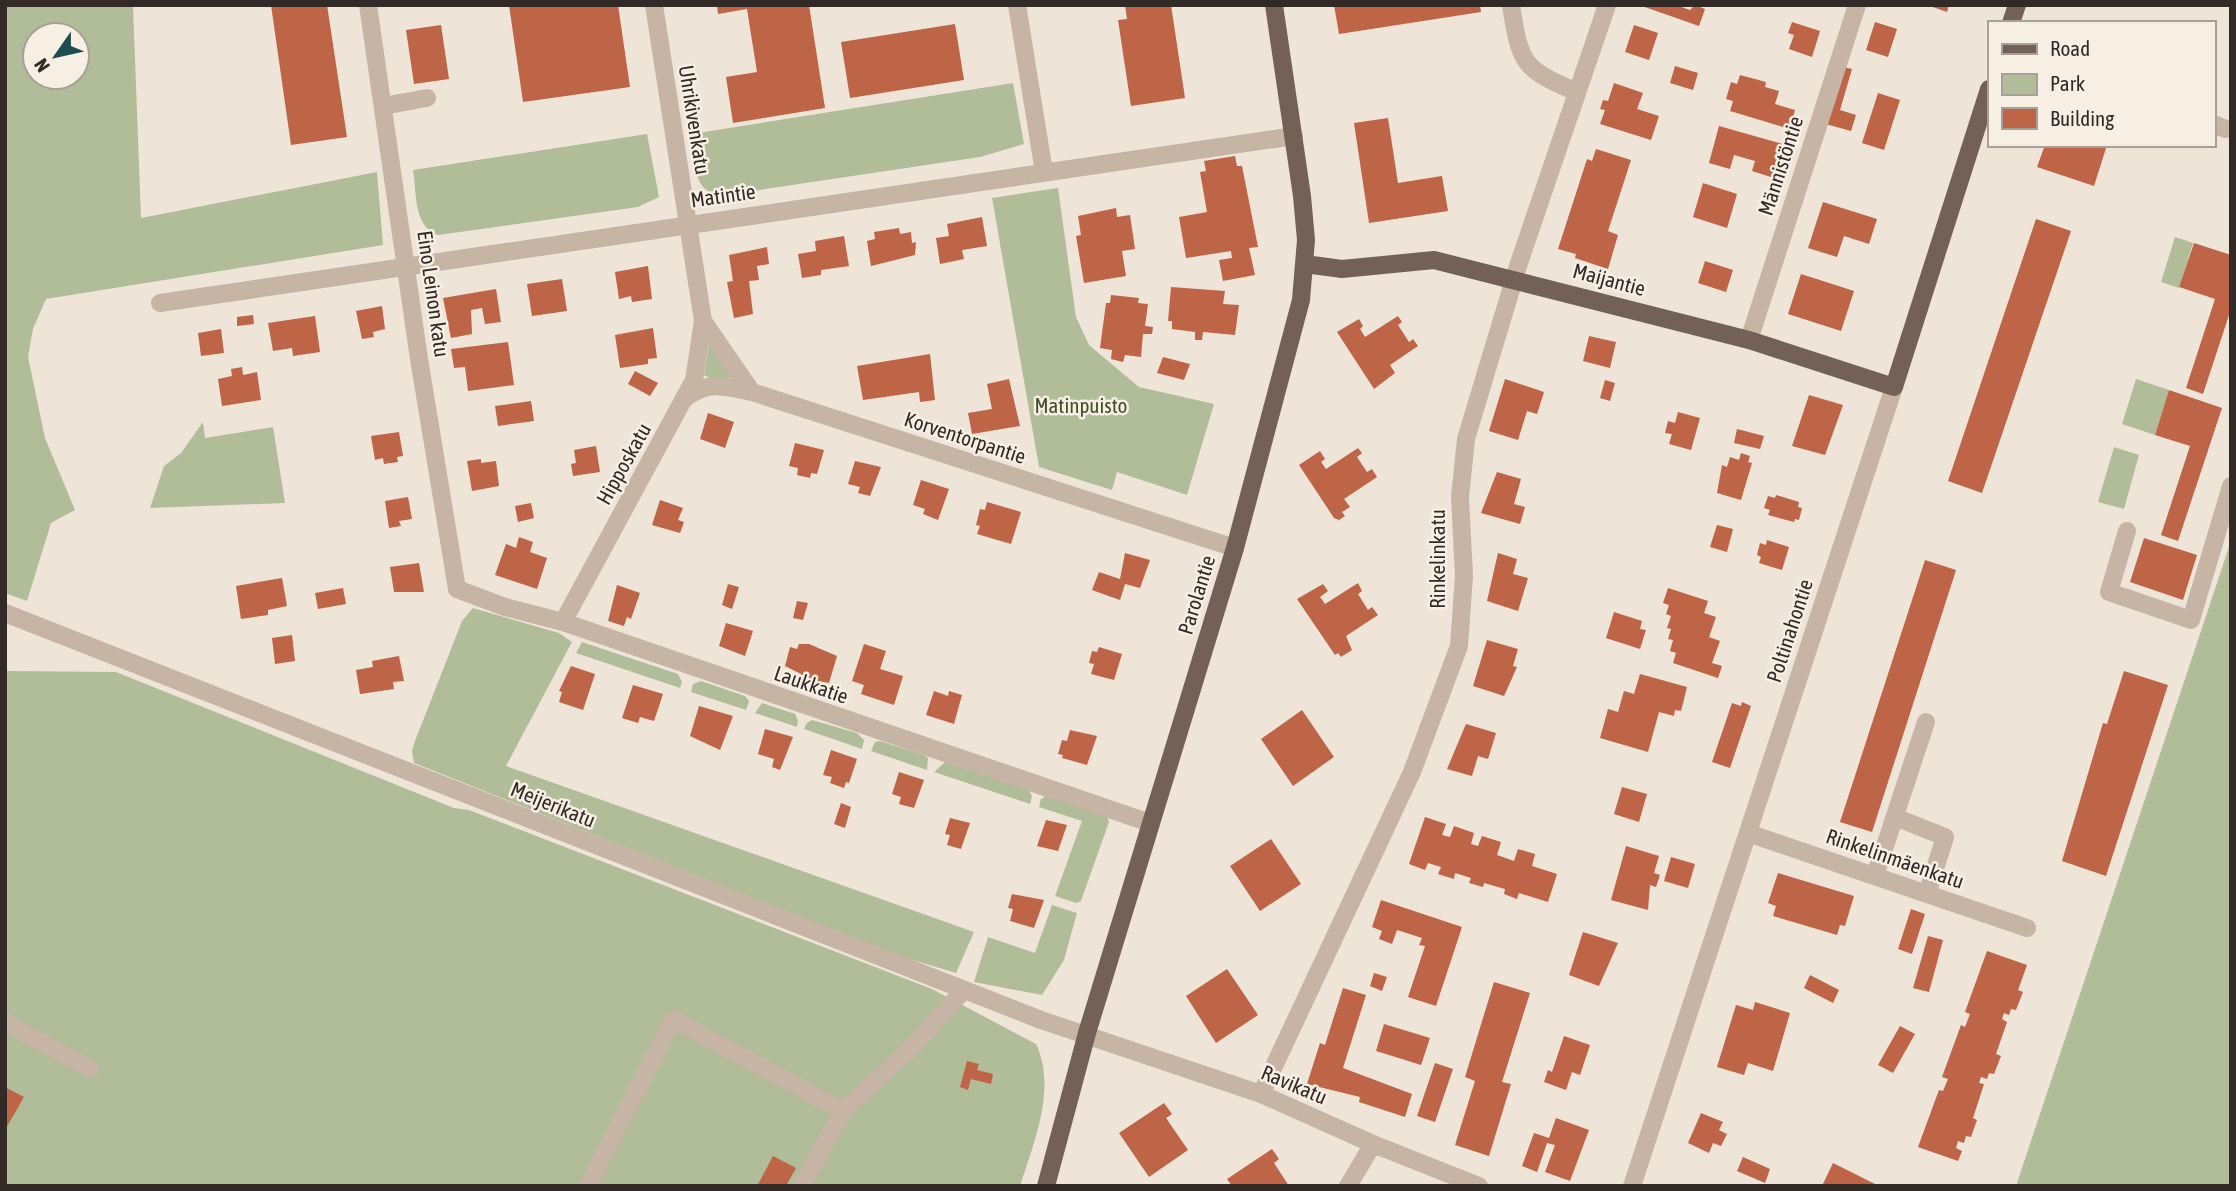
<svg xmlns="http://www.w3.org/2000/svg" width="2236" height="1191" viewBox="0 0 2236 1191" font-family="'Asap Condensed',sans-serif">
<rect width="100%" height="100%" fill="#efe4d8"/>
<path fill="#b1bd99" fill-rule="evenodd" d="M5,5H133L141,218L377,172L383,245L46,299L33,329L28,357L45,438L75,510L51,523L27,601L5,593ZM35,35H77V77H35Z
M1013,83L1024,144L980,157L719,196C691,190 695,158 692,135L698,133Z
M647,134L659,197L638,207L438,235C413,226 417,194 413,170Z
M1058,188L1076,317L1089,345L1139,387L1214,404L1187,495L1117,472L1112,490L1039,467L992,198Z
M2175,237L2193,243L2179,288L2161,282Z
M709,344L732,378L711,379L704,375Z
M2136,379L2169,390L2155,435L2122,424Z
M203,422L205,438L273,427L285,503L150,508L164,466L181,453Z
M2114,447L2139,455L2124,509L2098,502Z
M2231,541V1186H2016Z
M473,608L559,633L572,642L506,766L974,932L956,973L893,954L414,763L412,751L415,741L462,621Z
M582,642L678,674L682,682L680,688L576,653Z
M5,671L116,672L454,808L469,810L932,989L1036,1044C1057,1088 1034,1142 1020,1186H5Z
M701,681L745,696L749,701L746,710L691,692L693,684Z
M762,703L795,714L798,721L797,727L755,713Z
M812,720L857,733L864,740L862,749L804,729L807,723Z
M880,741L924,755L928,758L927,770L871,751L875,742Z
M945,762L1028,789L1032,796L1030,804L934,772Z
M1048,795L1106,814L1109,822L1081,901L1076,903L1055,896L1082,821L1039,807L1041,799Z
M1052,905L1077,913L1064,960L1042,995L974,982L988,937L1035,953Z"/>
<path fill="#be6447" d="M271,5H327L347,137L291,145Z
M509,5H618L630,87L523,102Z
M717,5H809L825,108L733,123L726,77L757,72L747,9L718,14Z
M1125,5H1171L1185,98L1131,106L1118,20L1127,19Z
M1334,5H1480L1481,12L1339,34Z
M1639,5H1676L1690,10L1695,5L1705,9L1699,26Z
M1927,5H1949L1947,12Z
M1792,22L1820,31L1812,57L1789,49L1794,35L1788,33Z
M1875,22L1897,29L1888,57L1866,50Z
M955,24L964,80L850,98L841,42Z
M441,25L449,79L414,84L406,30Z
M1634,25L1658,33L1649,60L1625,52Z
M1675,66L1698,73L1693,90L1670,83Z
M1840,66L1852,69L1840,110L1856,115L1851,131L1822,123Z
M1740,75L1766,82L1765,87L1779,91L1775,104L1795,110L1790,129L1730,111L1733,101L1726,99L1731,82L1737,84Z
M1614,83L1643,93L1637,109L1659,116L1651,140L1600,124L1605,110L1600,109L1603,100L1608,101Z
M1878,93L1900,100L1884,150L1862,143Z
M1388,118L1398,183L1442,176L1448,211L1369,223L1354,123Z
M1719,126L1783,144L1774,178L1752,171L1755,161L1734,155L1730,169L1709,163Z
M2045,145H2107L2094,186L2037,167Z
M1596,149L1631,160L1608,231L1618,235L1608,269L1575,258L1576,254L1558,249L1587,159L1592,161Z
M1235,156L1237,166H1242L1258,247L1249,248L1255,275L1223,281L1219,260L1232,258L1231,251L1186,258L1179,217L1207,212L1200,172L1206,171L1204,161Z
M1703,183L1737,194L1727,228L1693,217Z
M1823,202L1877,219L1869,244L1844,236L1837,257L1808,248Z
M1116,208L1117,217L1130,215L1135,249L1122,251L1126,276L1084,283L1076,236L1081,235L1078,216Z
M982,217L987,246L962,250L964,259L940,264L936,238L949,236L947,224Z
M2036,219L2071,231L1982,493L1948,481Z
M899,228L900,234L911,232L912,243L916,242L915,255L871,266L867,241L875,239L874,232Z
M844,236L849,266L821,270V275L802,278L798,254L816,251L815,241Z
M2194,243L2231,255V309L2203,394L2186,388L2215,299L2179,287Z
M767,247L769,264L757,266L759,280L749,281L753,314L734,318L727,282L733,281L729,255Z
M1705,261L1733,270L1726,292L1698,283Z
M648,266L652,299L632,302L631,296L619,299L615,272Z
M1801,274L1854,291L1841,331L1788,314Z
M562,279L567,311L532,316L527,284Z
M1171,287L1225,291L1223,304L1239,305L1235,335L1203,332L1202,340H1195V332L1172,329V321H1168Z
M496,289L501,322L485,324L482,308L471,310L472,334L451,338L443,298Z
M1111,295L1139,298L1138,303L1148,304L1145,326L1153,327L1152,334H1143L1141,357L1125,355L1123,362L1111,359L1112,350L1100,348L1106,303H1110Z
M382,306L385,329L373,332L374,337L362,339L356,311Z
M253,315L254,324L237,326V317Z
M315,316L320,352L293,356L292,348L273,351L268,323Z
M1398,316L1402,322L1398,325L1409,342L1413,339L1418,346L1390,365L1395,373L1374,389L1337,332L1359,319L1363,326L1360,329L1365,337Z
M653,328L657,358L648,359V364L620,368L615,335Z
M221,329L224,353L201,356L198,333Z
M1589,336L1616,342L1610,368L1583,361Z
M508,342L514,385L468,391L465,367L454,368L451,349Z
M930,354L935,400L920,402L919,392L863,400L857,366Z
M1163,357L1190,364L1184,380L1157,373Z
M242,367L243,375L257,372L261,400L222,406L218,379L232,376L231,369Z
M635,371L658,383L650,396L628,384Z
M1009,379L1020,426L972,434L968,413L992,409L987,384Z
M1505,379L1544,392L1537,414L1527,411L1518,440L1489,431Z
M1605,380L1615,383L1610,401L1600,398Z
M2169,390L2222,408L2178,541L2161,535L2190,446L2155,435Z
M1809,395L1843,405L1825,455L1792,446Z
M531,401L534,421L498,426L495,406Z
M1678,412L1700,418L1691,450L1669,444L1672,434L1665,433L1668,421L1675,423Z
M708,413L734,422L725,448L700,439Z
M1737,429L1764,436L1760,449L1734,443Z
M399,432L403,456L397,457L398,462L384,464L383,458L375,460L371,436Z
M795,443L824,450L817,474L811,473L810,478L797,475L798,468L789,466Z
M596,446L600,472L573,476L571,464L576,463L574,450Z
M1358,448L1362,453L1357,457L1367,472L1372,469L1377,477L1344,499L1350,507L1342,512L1345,516L1339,520L1334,518L1299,465L1320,451L1325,459L1321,462L1326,469Z
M1741,453L1750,456L1748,462L1752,463L1741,500L1717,493L1722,465L1727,467L1730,457L1739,460Z
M481,459V463L496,461L499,486L472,491L467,461Z
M855,461L881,467L870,496L858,493L860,487L848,484Z
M1497,472L1521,479L1514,504L1525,507L1520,524L1481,513Z
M921,480L949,489L938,520L923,514L925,509L913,505Z
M1776,495L1799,502L1798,507L1802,508L1799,520L1795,519L1794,522L1768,515L1770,510L1764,508L1768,496L1775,498Z
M408,497L412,519L399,521L401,526L389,528L385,501Z
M660,500L683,508L678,520L684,522L680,533L652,525Z
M987,502L1021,512L1011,544L977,534L980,526L976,525L980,509L985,510Z
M531,503L534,518L518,522L515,506Z
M1717,525L1733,529L1727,552L1710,547Z
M519,537L533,542L530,552L547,558L537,589L495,575L506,544L516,548Z
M2144,538L2197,555L2183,600L2130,582Z
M1767,540L1789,547L1782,570L1759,563L1761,557L1757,555L1760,543L1766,545Z
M1125,553L1150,560L1140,588L1125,584L1120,600L1092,590L1099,572L1120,579Z
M1498,553L1517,559L1513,574L1528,578L1518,611L1487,601Z
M1925,560L1956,570L1872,832L1840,822Z
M419,563L424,592H394L390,567Z
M282,578L287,606L268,610V615L241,619L236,586Z
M1358,583L1362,591L1358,594L1368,610L1372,607L1378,615L1346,636L1352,650L1341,657L1338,653L1335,655L1297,599L1323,584L1328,591L1320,597L1325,604Z
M728,584L739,587L732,609L722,605Z
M617,585L640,593L631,619L627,617L624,626L608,621Z
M343,588L346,604L318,609L315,593Z
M1668,588L1708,601L1704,613L1716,617L1709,637L1720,641L1712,663L1722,666L1718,678L1673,663L1676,653L1670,651L1673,640L1668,639L1671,629L1667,628L1671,616L1666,614L1669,605L1663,603Z
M797,601L808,603L803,620L793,618Z
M1614,612L1642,621L1640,629L1646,630L1640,649L1606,638Z
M726,623L753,631L745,656L719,646Z
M292,635L295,661L275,664L272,638Z
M1487,640L1518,649L1513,666L1517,667L1504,696L1473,686Z
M799,644H809L837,656L829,683L800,678L801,674L785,666L790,647L797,649Z
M864,644L886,651L880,669L903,676L894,705L861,694L864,685L852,681Z
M1099,647L1122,654L1114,680L1091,674L1094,664L1089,663L1092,651L1097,652Z
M399,656L404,681L393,682L394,689L360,694L356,670L373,667L372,661Z
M571,666L595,674L583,710L559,702L562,692L559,691Z
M2124,671L2168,685L2106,876L2062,861L2103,723L2107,724Z
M1640,674L1687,687L1681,711L1675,710L1674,716L1659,712L1648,752L1600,738L1608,709L1618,712L1624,691L1634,694Z
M633,685L663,694L654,721L640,717L638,723L622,718Z
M934,691L948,696L949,691L962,695L954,724L926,715Z
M1742,702L1751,706L1730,768L1712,762L1732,703L1741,706Z
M699,706L733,716L720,750L690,736Z
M1302,710L1334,757L1293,786L1261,739Z
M1466,724L1496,733L1488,759L1478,756L1472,776L1447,769Z
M765,729L793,737L780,770L772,767L774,759L758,754Z
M1070,730L1097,736L1087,765L1062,758L1063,755L1058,754L1062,740L1067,741Z
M831,750L857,759L849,783L846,782L844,788L830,783L832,777L823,775Z
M899,772L924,780L914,808L899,804L901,797L892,794Z
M1622,787L1647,794L1639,822L1614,814Z
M841,803L851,807L845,828L834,824Z
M1425,817L1446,824L1442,835L1450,837L1454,826L1474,833L1471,844L1478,846L1482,836L1501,842L1497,855L1514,861L1518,849L1535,854L1532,866L1557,874L1548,902L1519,893L1517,899L1504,894L1505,889L1484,883L1483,887L1469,883L1471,878L1455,873L1454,879L1438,874L1441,867L1428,863L1425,870L1409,864Z
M950,818L970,823L961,849L947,845L950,835L945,834Z
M1046,820L1067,825L1058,851L1037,846Z
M1271,839L1301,884L1260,911L1230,866Z
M1626,846L1659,856L1654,873L1660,875L1656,887L1650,885L1648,910L1611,900Z
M1671,857L1695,864L1688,888L1664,881Z
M1778,873L1854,896L1845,926L1840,925L1837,935L1773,916L1776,906L1768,903Z
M1012,894L1044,900L1034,928L1010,921L1013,909L1008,908Z
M1381,900L1462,927L1436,1006L1408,997L1425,946L1419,945L1422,938L1397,930L1392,944L1379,939L1382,931L1372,927Z
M1911,909L1925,914L1912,954L1898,949Z
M1583,932L1618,943L1599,986L1569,975Z
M1928,936L1943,940L1929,992L1913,988Z
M1987,951L2027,965L2018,990L2023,992L2016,1010L2011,1009L2009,1015L2004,1013L2002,1019L2007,1022L1996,1054L2001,1056L1994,1074L1989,1073L1987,1079L1981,1077L1979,1083L1984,1084L1973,1118L1977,1120L1971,1137L1966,1136L1964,1143L1958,1141L1956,1148L1962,1151L1958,1161L1918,1147L1939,1090L1943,1091L1948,1079L1942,1077L1961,1025L1965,1027L1970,1014L1965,1012Z
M1227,969L1258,1015L1216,1043L1186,996Z
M1374,973L1387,977L1382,991L1370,986Z
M1810,975L1839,990L1833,1003L1804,988Z
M1494,982L1530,993L1502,1082L1511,1084L1489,1156L1455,1145L1475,1081L1465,1077Z
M1343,988L1366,995L1343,1068L1412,1094L1405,1117L1359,1102L1360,1097L1307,1084L1320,1043L1325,1045Z
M1755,1002L1790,1013L1773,1071L1748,1063L1744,1075L1717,1067L1736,1005L1753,1010Z
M1384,1024L1430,1038L1421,1065L1376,1051Z
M1900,1026L1915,1034L1893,1073L1878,1065Z
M1564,1036L1590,1045L1580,1075L1572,1072L1566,1090L1544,1082L1548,1070L1552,1072Z
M967,1061L979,1064L977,1070L993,1074L991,1084L971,1079L968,1090L960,1087Z
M1435,1063L1453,1069L1435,1122L1417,1116Z
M5,1087L24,1097L5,1130Z
M1164,1103L1172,1114L1166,1118L1188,1150L1149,1177L1119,1133Z
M1701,1113L1723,1122L1719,1130L1727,1134L1721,1146L1713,1143L1709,1153L1688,1143Z
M1556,1118L1589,1130L1570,1181L1545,1172L1555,1145L1547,1143L1537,1172L1522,1166L1534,1133L1549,1138Z
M1272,1149L1279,1159L1274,1163L1289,1186H1232L1227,1179Z
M773,1156L796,1168L786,1186H757Z
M1743,1157L1770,1169L1765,1183L1737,1171Z
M1833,1163L1879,1186H1822Z"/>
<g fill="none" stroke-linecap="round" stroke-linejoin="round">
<path stroke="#c6b4a5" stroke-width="18" d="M368,5L419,359L457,589L505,607L563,622L1150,823
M654,5L703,321L752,392
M1017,5L1044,172
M1511,5C1520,63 1522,69 1577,92
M383,106L427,98
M2213,124L2226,129
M160,303L1294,136
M1749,340L1857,5
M684,399C708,380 724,386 752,392L1235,548
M2127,531L2109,592L2191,620L2231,486
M5,613L1041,1020L1261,1094L1373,1144L1479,1186
M563,622L694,380L703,321
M1895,817L1945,837L1927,894
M1748,833L2027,928
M1875,876L1926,722
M5,1022L90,1069
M1261,1094L1412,772L1459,646L1464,576L1460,497L1466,439L1519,263L1607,5
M588,1186L673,1019L843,1111L909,1050L964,990
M801,1186L843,1111
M1348,1186L1373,1144
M1632,1186L1894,387"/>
<path stroke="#736158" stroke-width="18" d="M2011,23L2017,5
M1305,264L1342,269L1434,260L1749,340L1894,387L1989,89
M1046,1186L1087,1033L1235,548L1301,300L1306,240L1302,196L1274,5"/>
</g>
<g text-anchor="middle" stroke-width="5" stroke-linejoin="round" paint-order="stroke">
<g font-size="21" fill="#322a26" stroke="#f7eee4">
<text transform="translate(694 120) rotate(81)" y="7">Uhrikivenkatu</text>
<text transform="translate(1781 166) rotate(-72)" y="7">Männistöntie</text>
<text transform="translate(723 196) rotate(-8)" y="7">Matintie</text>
<text transform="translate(1609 280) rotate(15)" y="7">Maijantie</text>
<text transform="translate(433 294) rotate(82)" y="7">Eino Leinon katu</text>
<text transform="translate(965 438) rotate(18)" y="7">Korventorpantie</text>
<text transform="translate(624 464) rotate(-61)" y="7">Hipposkatu</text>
<text transform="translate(1438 559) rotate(-90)" y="7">Rinkelinkatu</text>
<text transform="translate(1197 595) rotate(-73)" y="7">Parolantie</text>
<text transform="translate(1790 631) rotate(-72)" y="7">Poltinahontie</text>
<text transform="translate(811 685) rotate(19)" y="7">Laukkatie</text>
<text transform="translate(553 805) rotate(22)" y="7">Meijerikatu</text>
<text transform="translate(1895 859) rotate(19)" y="7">Rinkelinmäenkatu</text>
<text transform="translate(1294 1085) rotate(23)" y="7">Ravikatu</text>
</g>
<g font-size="21" fill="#424f2b" stroke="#f7eee4">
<text x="1081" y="413">Matinpuisto</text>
</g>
</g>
<rect width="2236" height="1191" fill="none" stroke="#322a26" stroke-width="14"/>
<rect x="1988" y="21" width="228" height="126" fill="#f7eee4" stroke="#a8a098" stroke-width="2"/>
<rect x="2002" y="44" width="35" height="10" fill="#736158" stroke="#a8a098" stroke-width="2"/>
<text x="2050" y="56" font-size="21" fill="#322a26">Road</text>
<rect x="2002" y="74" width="35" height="21" fill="#b1bd99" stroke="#a8a098" stroke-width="2"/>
<text x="2050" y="91" font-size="21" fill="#322a26">Park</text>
<rect x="2002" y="108" width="35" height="21" fill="#be6447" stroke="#a8a098" stroke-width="2"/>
<text x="2050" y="126" font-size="21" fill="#322a26">Building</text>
<g transform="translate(56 56) rotate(236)"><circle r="33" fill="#f7eee4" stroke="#a8a098" stroke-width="2"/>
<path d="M0-5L12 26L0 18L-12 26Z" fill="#1e4d50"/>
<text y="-10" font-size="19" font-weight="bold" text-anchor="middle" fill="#322a26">N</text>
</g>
</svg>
